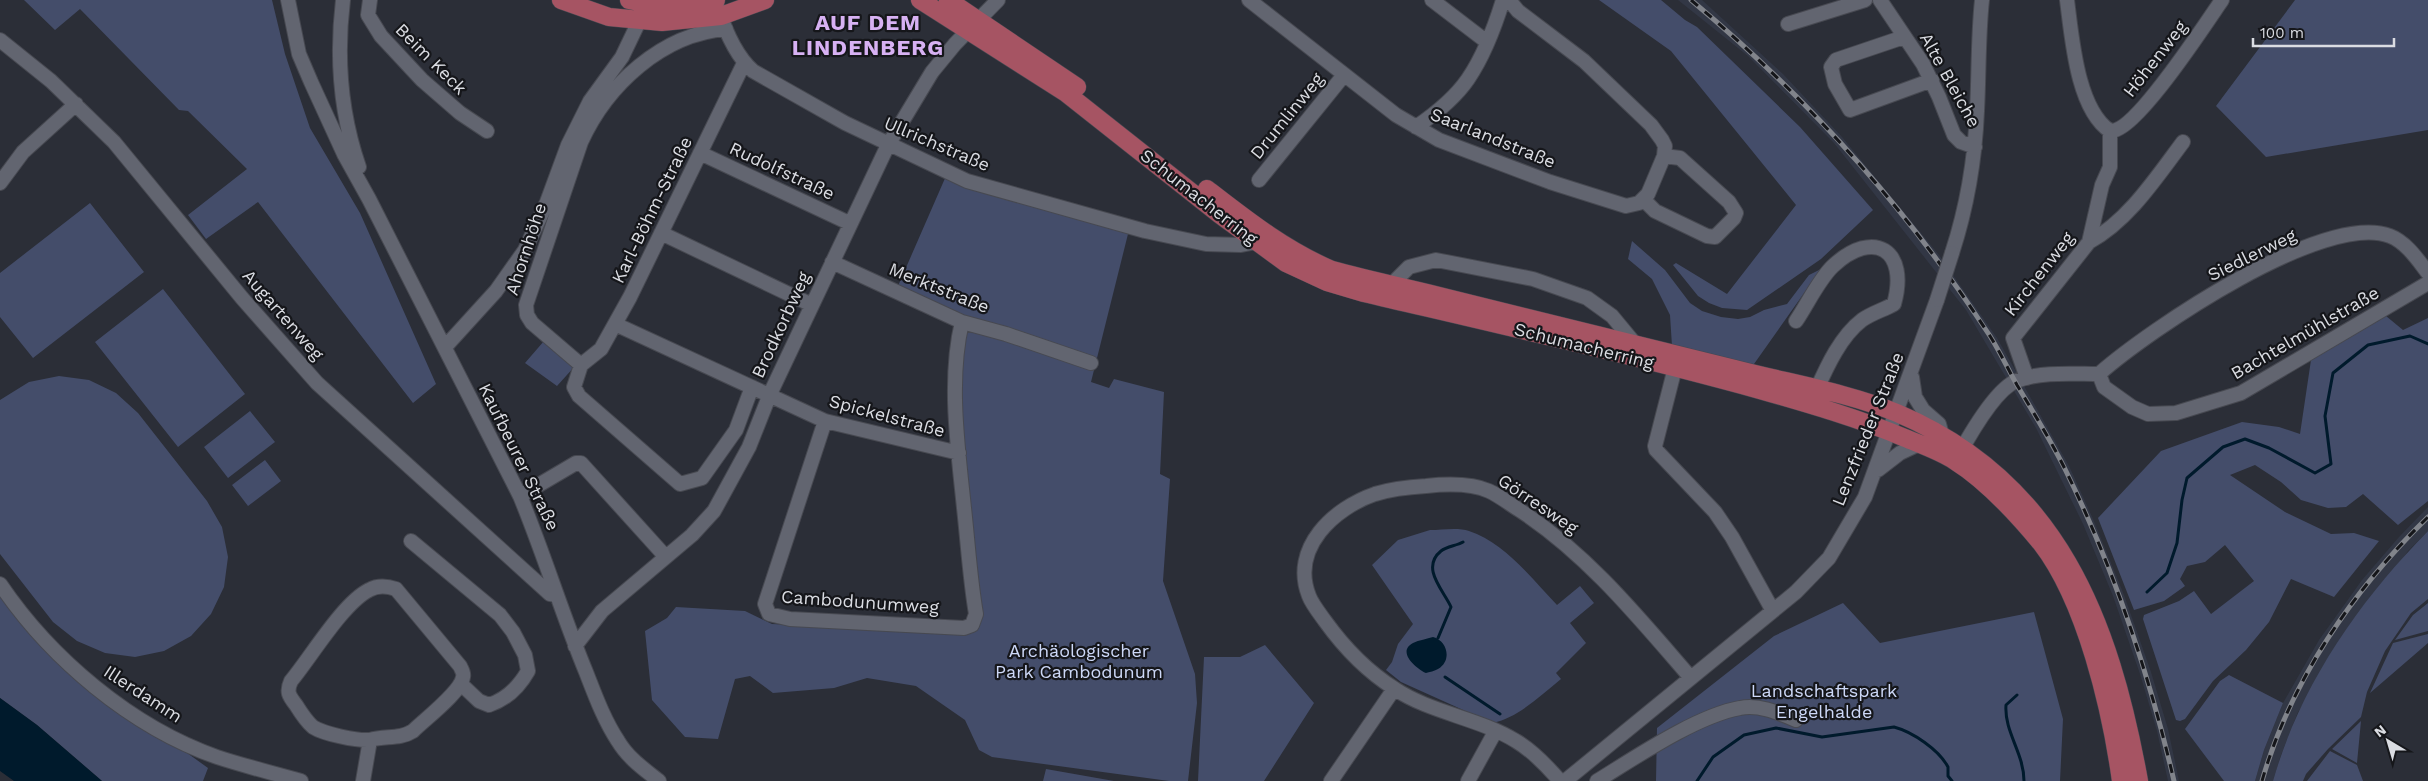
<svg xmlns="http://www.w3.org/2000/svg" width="2428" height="781" viewBox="0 0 2428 781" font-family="'Work Sans',sans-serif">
<rect width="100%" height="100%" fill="#2b2e37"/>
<path fill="#323745" d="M1678,0H1702L1783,74L1842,137L1939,255L1997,338L2069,466L2093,519L2124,595L2151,672L2168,729L2179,781H2168L2157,731L2140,674L2113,596L2083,524L2036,428L1966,310L1834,143L1748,56Z
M2428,507V531L2408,551L2298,712L2281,755L2273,781H2255L2264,750L2283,703L2319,640L2362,580L2399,537Z"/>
<path fill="#444d6a" d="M24,0H272L285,54L310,128L360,213L436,384L413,403L258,202L206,239L188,215L247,169L188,111L179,110L80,9L55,30Z
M1599,0H1661L1685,20L1697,27L1800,127L1873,210L1821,259L1747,310L1722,308L1709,303L1698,296L1673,265L1676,263L1727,294L1796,205L1671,51Z
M2295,0H2428V130L2266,157L2216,106Z
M946,176L1129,230L1091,382L1109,388L1114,379L1164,392L1160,474L1170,479L1163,581L1195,674L1197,703L1188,781H1169L992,757L979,750L965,720L916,686L867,678L834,688L773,693L750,676L735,679L718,739L685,737L652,700L645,631L667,618L676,607L745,611L772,624L966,633L980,623L961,400V346L966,318L898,286Z
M90,203L144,272L33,358L0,317V273Z
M1632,241L1665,270L1690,303L1702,311L1721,317L1738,319L1750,317L1764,310L1787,304L1809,275L1821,269L1754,364H1742L1672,346L1670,315L1652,279L1628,259Z
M163,289L245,394L178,447L95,342Z
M2386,316L2403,330L2428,318V501L2398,525L2363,494L2346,507L2328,508L2301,500L2281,482L2255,465L2230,475L2285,512L2331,534L2354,533L2379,541L2334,597L2291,579L2269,622L2246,650L2213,681L2185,719L2180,721L2176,720L2143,619L2144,615L2179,601L2194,591L2211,614L2254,581L2225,545L2205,562L2187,566L2180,579L2185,586L2164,601L2134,610L2098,518L2161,451L2242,422L2279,427L2300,434L2311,360Z
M544,341L575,366L557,386L525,363Z
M59,376L89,380L116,393L138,413L207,501L222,527L228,557L224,587L211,614L191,636L164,651L135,657L105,653L77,641L53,622L0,554V400L29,382Z
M250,411L275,442L228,478L204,447Z
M265,460L281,481L248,506L232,485Z
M1430,530C1442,530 1458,527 1469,531C1504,542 1532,579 1557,605L1580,586L1594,603L1570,623L1586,643L1556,673L1561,679C1540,696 1518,718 1492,723L1401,682L1386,670L1392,662L1398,644L1413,624L1372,565L1398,540Z
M2428,531V599L2411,613L2385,651L2367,692L2361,717L2328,749L2306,774L2303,781H2273C2300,686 2359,601 2428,531Z
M0,592L17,618L56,661L93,691L119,704L208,768L203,781H102L37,725L0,698Z
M1843,603L1880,643L2034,612L2063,719L2060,781H1656L1657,728L1774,636Z
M2428,603V631L2395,640L2413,615Z
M2428,634V643L2370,693L2393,643Z
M1265,645L1314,703L1264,781H1198L1204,657H1240Z
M2229,675L2283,703L2264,750L2255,781H2224L2185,729L2220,681Z
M2361,721L2357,763L2332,749Z
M2330,751L2357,765L2363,781H2307Z
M1046,769L1114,781H1043Z"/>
<path fill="#001a2c" d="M1433,637C1448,641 1452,661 1438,669C1435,671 1429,672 1426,673C1417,669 1396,652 1413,643C1419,640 1427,639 1433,637Z
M0,698L37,725L102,781H14L0,771Z"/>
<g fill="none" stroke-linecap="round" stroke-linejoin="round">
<path stroke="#001a2c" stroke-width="3" d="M2147,592L2167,573L2177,543L2182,500L2187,478L2223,447L2245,439L2269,448L2315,473L2331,464L2325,416L2333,373L2368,345L2410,336L2428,344
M1438,638L1451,607C1444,591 1420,568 1441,551C1447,546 1456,546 1463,542
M1445,677L1500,714
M2017,695L2006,705C2004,732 2024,753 2024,781
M1697,781L1713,757L1744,735L1776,728L1822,737L1894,727C1913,732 1939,750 1948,767V776L1952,781"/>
<g stroke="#474951" stroke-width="16">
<path id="minor" d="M288,0L299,54L311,82L344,154L369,199L520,496C544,554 562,614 586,672C595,695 604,720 618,741C628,758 644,769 659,781
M343,0C336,58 340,112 359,167
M370,0L368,15L381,36L422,80L460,113L487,131
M1249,0L1396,115L1439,140L1550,182L1626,206L1639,203L1648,194L1664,156L1665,146L1662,140L1651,125L1584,61L1518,11L1509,0
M1432,0L1487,42
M1880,0L1923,64L1939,97L1954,135L1961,142L1975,147
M2067,0C2072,38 2077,109 2110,131
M718,8C725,30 736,56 753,71L845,123L967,181L1145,231L1206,244L1241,245L1256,242
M1788,24L1865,0
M1904,37L1836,60L1831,67L1835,84L1850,110L1932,80
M0,40L51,81L114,142L242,298L317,383L550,594L557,595
M744,63L630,297L601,349L581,365L574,387L579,396L680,484L702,478L736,430L752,387
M1416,127C1435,114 1455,98 1468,79C1483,57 1495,26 1503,0
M2110,131C2135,133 2206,23 2222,0
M700,153L849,223
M1259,180L1344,75
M0,183L23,152L76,104
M1643,199L1655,211L1707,236L1715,237L1734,218L1736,213L1729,202L1680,158L1664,156
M661,233L812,305
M2089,242C2128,221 2156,178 2183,142
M1952,253C1967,207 1975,159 1977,111C1979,74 1978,37 1982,0
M832,262L962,322L1006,334L1091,363
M1394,286L1397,279L1409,267L1436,260L1533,279L1587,298L1612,316L1636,345
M1796,321C1807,305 1819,279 1833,266C1874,228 1909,250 1894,304C1883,310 1872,313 1862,320C1841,336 1827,366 1817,389
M615,324L825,421L959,453
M445,347L496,291L525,250L547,202L568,145L590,101L622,57L644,11
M581,365L532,323L527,315L526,305L581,142C607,85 662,34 726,29
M1675,368L1655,446L1656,450L1715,512L1732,537L1773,611
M2099,374C2149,330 2324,211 2390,236C2406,242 2418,260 2428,273
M1912,377L1915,397L1923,410L1939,424L1942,435
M2027,378L2013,338L2089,242L2102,185L2110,167V131
M825,421L765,604L769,614L790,619L964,628L972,625L976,614C970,579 968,544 964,508C958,449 948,380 962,322
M1958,456C1969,436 1995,390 2016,381C2042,371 2073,374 2099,374L2104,387L2132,407L2148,414L2176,413L2241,393L2428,283
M1878,470L1900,453L1919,444
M520,496L576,463H581L665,556
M411,541L500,615L513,632L525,655L528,671C519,687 507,699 489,705L479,701L461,684
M0,584C50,658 131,727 217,757C244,766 273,773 301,781
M575,646L602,611L692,535L714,511L749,447L770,394L888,145L932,72L955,44L998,0
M363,781L370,740C357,741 324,734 313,727C306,721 301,713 296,705C289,696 286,692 291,681C311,657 343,603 369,590C378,585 387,586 396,589L460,666C462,670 464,674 463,677C461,692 424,720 413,731C399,740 385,735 370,740
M1331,781L1394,689
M1468,781L1495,732
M1560,781C1547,766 1533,751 1516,741C1479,718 1431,713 1395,689C1368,672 1343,646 1325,621C1320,614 1312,604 1309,596C1290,548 1334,508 1375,494C1391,489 1409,487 1426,486C1445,484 1471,483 1489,491C1500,496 1511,505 1521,511C1588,555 1639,618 1691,678
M1565,781L1796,592L1829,558L1865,497L1937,300
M1597,781C1636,757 1696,716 1740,708C1759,704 1779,713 1796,720"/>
</g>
<g stroke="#474951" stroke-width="19">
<path id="major" d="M561,0L609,17L662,22L721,16L765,0
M629,0L662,7L716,0
M920,0L1066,93L1219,214L1286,263L1327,282L1364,293C1496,324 1629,354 1760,390C1809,404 1858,418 1905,438C1922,445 1940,451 1955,461C1987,481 2017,514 2041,543C2086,601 2111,709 2121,781
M948,0L1077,87
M1207,189C1247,220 1285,250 1332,270C1368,280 1403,287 1439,296C1538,321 1637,344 1735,369C1788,383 1846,392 1897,413C2058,481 2110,621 2139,781"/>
</g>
<use href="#minor" stroke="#626570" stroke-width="14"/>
<use href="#major" stroke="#a65463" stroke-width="18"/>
<g stroke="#81848b" stroke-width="5">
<path id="rail" d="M1691,0C1806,96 1908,210 1990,336C2000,352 2008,369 2017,385C2033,412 2050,439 2064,467C2113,566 2149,673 2174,781
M2262,781C2291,680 2353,590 2428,517"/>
</g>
<use href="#rail" stroke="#15161a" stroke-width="3" stroke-dasharray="9" stroke-linecap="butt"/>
<g stroke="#474951" stroke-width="16" stroke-linecap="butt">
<path id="minor-bridge" d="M1937,300L1952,253"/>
</g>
<use href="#minor-bridge" stroke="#626570" stroke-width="14"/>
</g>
<g text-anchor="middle" stroke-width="4.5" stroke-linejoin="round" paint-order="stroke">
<g font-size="18" fill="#dadce2" stroke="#15161a">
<text transform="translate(431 59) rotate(45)" y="6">Beim Keck</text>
<text transform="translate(2155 59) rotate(-52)" y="6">Höhenweg</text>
<text transform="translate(1950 80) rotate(61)" y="6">Alte Bleiche</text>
<text transform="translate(1287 116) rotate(-51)" y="6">Drumlinweg</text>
<text transform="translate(1493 138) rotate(22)" y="6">Saarlandstraße</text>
<text transform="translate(937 144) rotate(23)" y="6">Ullrichstraße</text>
<text transform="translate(782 171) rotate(25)" y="6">Rudolfstraße</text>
<text transform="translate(1199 197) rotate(38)" y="6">Schumacherring</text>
<text transform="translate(652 210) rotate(-64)" y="6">Karl-Böhm-Straße</text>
<text transform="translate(526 249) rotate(-72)" y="6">Ahornhöhe</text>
<text transform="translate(2252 255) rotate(-26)" y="6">Siedlerweg</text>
<text transform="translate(2039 274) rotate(-52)" y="6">Kirchenweg</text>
<text transform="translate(939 288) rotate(22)" y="6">Merktstraße</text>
<text transform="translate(283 315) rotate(49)" y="6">Augartenweg</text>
<text transform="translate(781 325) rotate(-65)" y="6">Brodkorbweg</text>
<text transform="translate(2305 333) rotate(-30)" y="6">Bachtelmühlstraße</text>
<text transform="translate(1584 346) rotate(14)" y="6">Schumacherring</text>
<text transform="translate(887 416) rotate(15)" y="6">Spickelstraße</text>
<text transform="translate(1868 429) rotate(-68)" y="6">Lenzfrieder Straße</text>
<text transform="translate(519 457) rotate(64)" y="6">Kaufbeurer Straße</text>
<text transform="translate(1538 504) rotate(34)" y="6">Görresweg</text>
<text transform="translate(860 602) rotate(4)" y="6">Cambodunumweg</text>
<text transform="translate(143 694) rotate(33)" y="6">Illerdamm</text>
</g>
<g font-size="18" fill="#cdd8f7" stroke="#15161a">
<text x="1079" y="657">Archäologischer<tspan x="1079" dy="21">Park Cambodunum</tspan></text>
<text x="1824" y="697">Landschaftspark<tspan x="1824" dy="21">Engelhalde</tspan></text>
</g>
<g font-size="22" font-weight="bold" letter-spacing="1" fill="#d7b1f3" stroke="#15161a">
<text x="868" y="30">AUF DEM<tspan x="868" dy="25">LINDENBERG</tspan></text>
</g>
</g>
<g transform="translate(2388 741) rotate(322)" stroke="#15161a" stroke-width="4" paint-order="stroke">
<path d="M0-4L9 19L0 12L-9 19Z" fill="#dadce2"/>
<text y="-8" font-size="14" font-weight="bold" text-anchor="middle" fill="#dadce2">N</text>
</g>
<path d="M2253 38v8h141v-8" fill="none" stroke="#dadce2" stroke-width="2.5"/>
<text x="2260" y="38" font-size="15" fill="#dadce2" stroke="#15161a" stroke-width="4" paint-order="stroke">100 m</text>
</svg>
